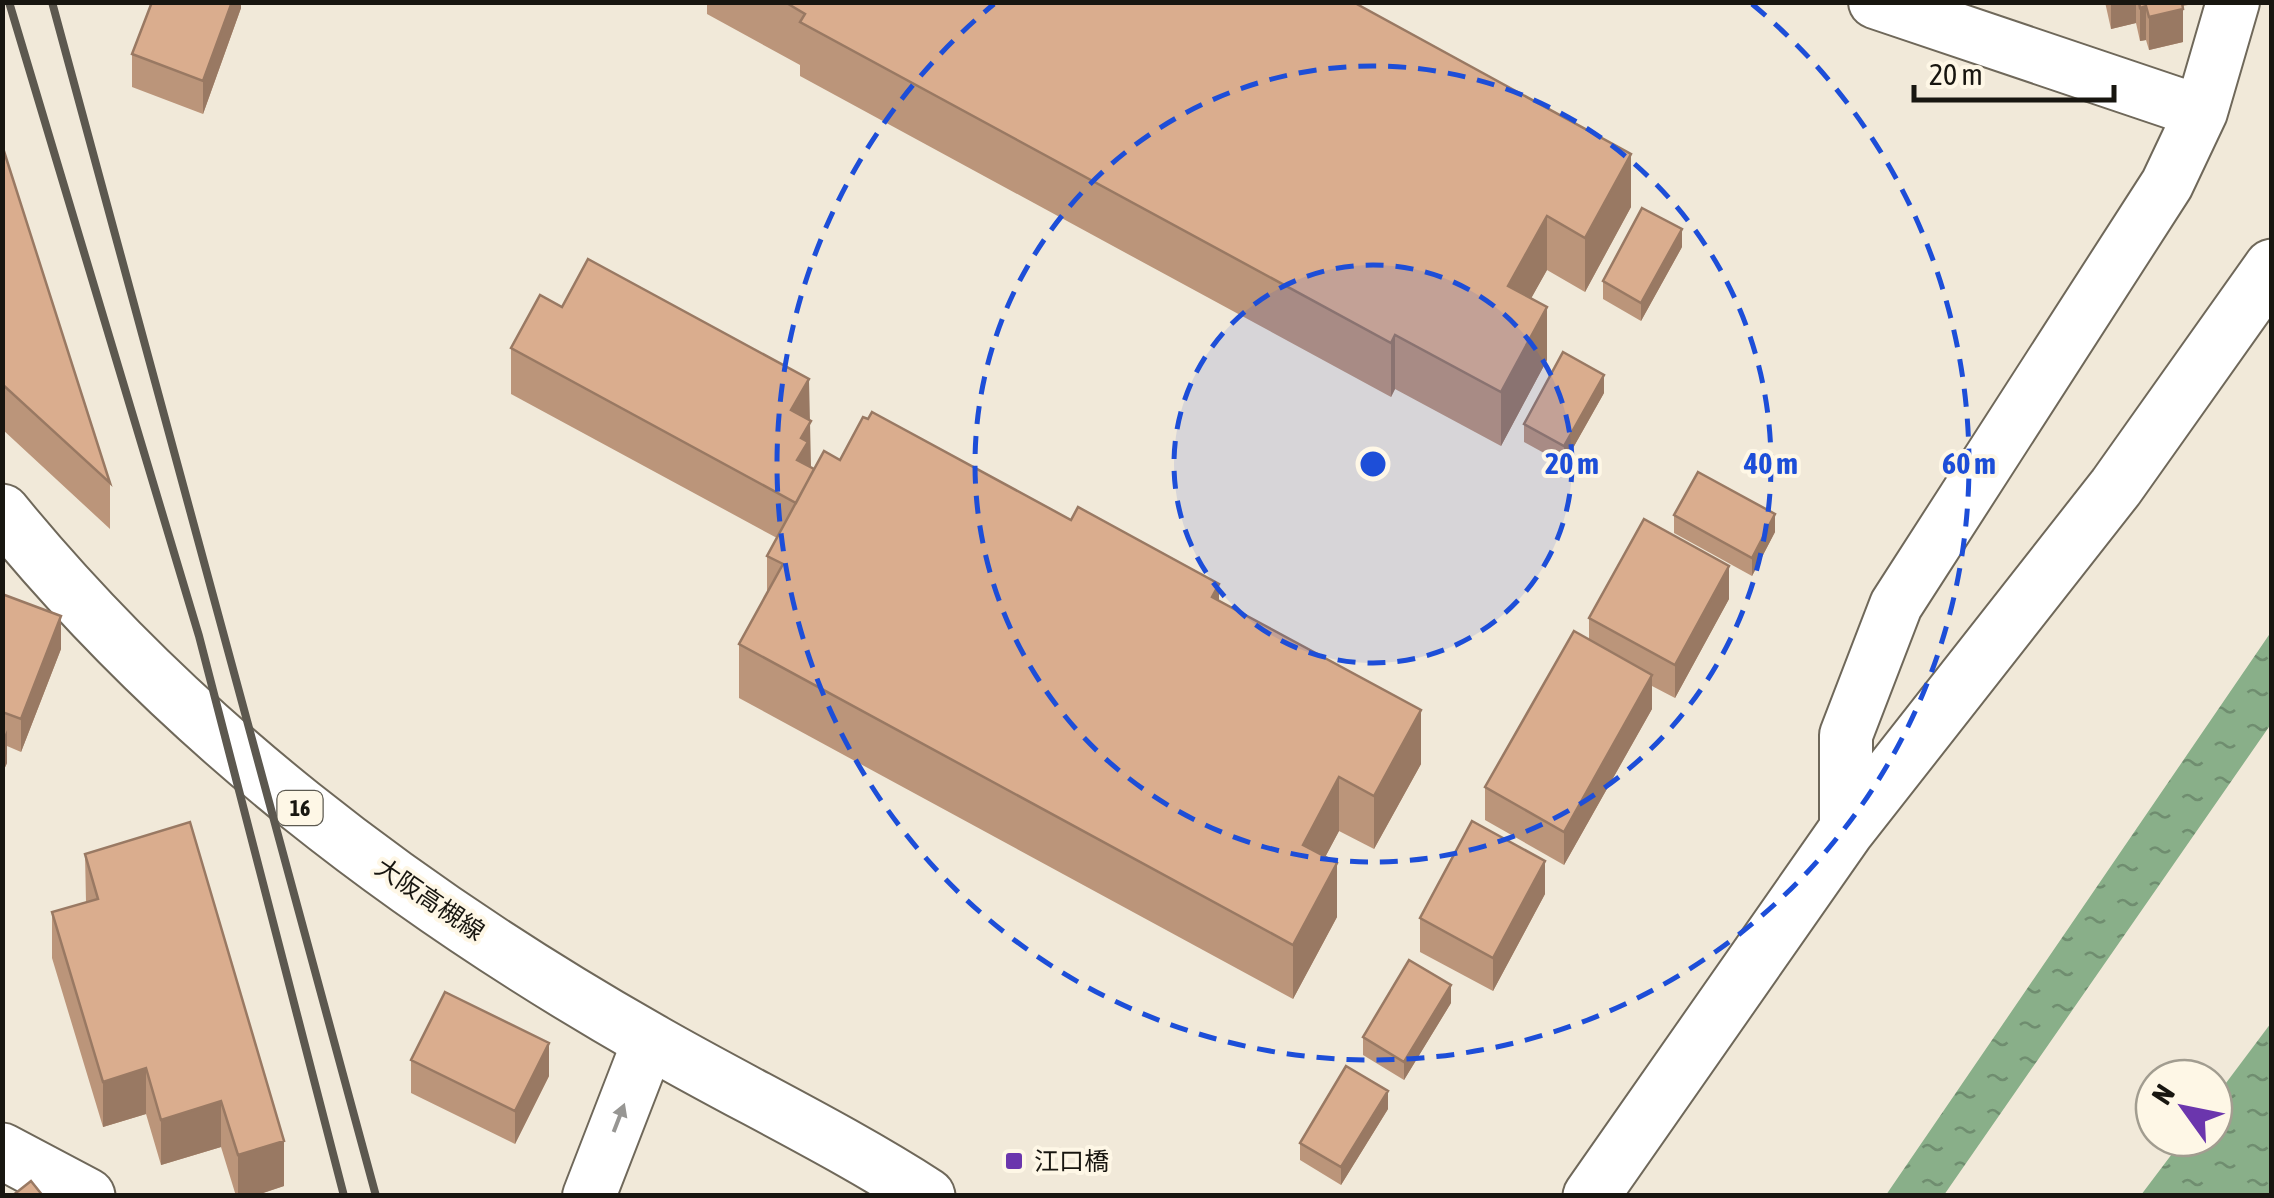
<svg xmlns="http://www.w3.org/2000/svg" width="2274" height="1198" viewBox="0 0 2274 1198" font-family="'Asap Condensed','Noto Sans JP',sans-serif">
<defs>
<pattern id="water-ripples" width="26" height="14" patternUnits="userSpaceOnUse" patternTransform="scale(2.5)"><rect width="26" height="14" fill="#89af89"/><path d="M2 4q2-2 4 0t4 0M15 11q2-2 4 0t4 0" fill="none" stroke="#6f8d6f"/></pattern>
</defs>
<rect width="100%" height="100%" fill="#f1e9d9"/>
<path fill="url(#water-ripples)" d="M2271,632V724L1944,1195H1886Z
M2271,1023V1195H2141L2184,1138H2214V1099Z"/>
<g fill="none" stroke-linecap="round" stroke-linejoin="round">
<g stroke="#6f685a" stroke-width="56">
<path id="street" d="M1875,2L2201,112
M1846,831V735L1896,605L2167,184L2201,112L2233,2
M589,1196L649,1041"/>
</g>
<g stroke="#6f685a" stroke-width="59">
<path id="secondary" d="M2,1151L87,1196
M1591,1196L1846,831L2116,487L2272,267"/>
</g>
<g stroke="#6f685a" stroke-width="59">
<path id="primary" d="M2,512C181,731 405,901 649,1040C741,1093 837,1138 927,1196"/>
</g>
<use href="#street" stroke="#fff" stroke-width="52"/>
<use href="#secondary" stroke="#fff" stroke-width="55"/>
<use href="#primary" stroke="#fff" stroke-width="55"/>
<path stroke="#5c584f" stroke-width="8" d="M9,2L199,636L344,1196
M52,2L376,1196"/>
</g>
<path fill="#bb957a" d="M241,2V8L203,114L132,87V54Z
M707,2H1353L1631,207L1585,292L1547,270L1531,298L1547,360L1501,446L1395,389L1391,397L800,76V65L707,14Z
M2105,2H2194V4L2182,6L2183,42L2149,50L2146,40L2140,41L2136,23L2111,29Z
M2,145L110,483V529L2,429Z
M1682,247L1641,321L1603,299V281Z
M562,307L809,420L810,467L814,469L840,460L1219,600L1421,764L1374,849L1339,831L1325,857L1337,917L1293,999L739,698V644L767,593V556L777,538L511,394V348Z
M1604,393L1564,464L1524,442V424Z
M1674,515L1775,532L1752,576L1674,533Z
M2,594L61,649L21,752L7,746V763L2,774Z
M1729,599L1675,698L1652,686V709L1564,865L1485,820V787L1589,639V618Z
M85,854L284,1186L254,1196H236L221,1147L161,1165L146,1114L103,1127L52,958V912L86,902Z
M1545,894L1493,991L1420,952V918Z
M1451,1003L1404,1080L1363,1055V1037Z
M411,1060L549,1076L515,1144L411,1093Z
M1388,1109L1341,1185L1300,1160V1143Z"/>
<path fill="#997963" d="M232,2H241V8L203,114V81Z
M2111,2H2136V23L2111,29Z
M2146,6V40L2140,41V8Z
M2183,9V42L2149,50V17Z
M1631,154V207L1585,292V238Z
M1547,216V270L1508,340V286Z
M1682,229V247L1641,321V303Z
M1547,307V360L1501,446V392Z
M1395,335V389L1391,397V343Z
M1604,375V393L1564,464V446Z
M809,379L811,466L808,471L791,456V410Z
M1775,514V532L1752,576V558Z
M1729,566V599L1675,698V665Z
M1219,584V638L1212,597Z
M61,616V649L21,752V719Z
M1652,675V709L1564,865V832Z
M1421,710V764L1374,849V796Z
M7,730V763L2,774V741Z
M1339,777V831L1303,899V845Z
M1545,861V894L1493,991V958Z
M1337,863V917L1293,999V945Z
M1451,985V1003L1404,1080V1062Z
M549,1043V1076L515,1144V1111Z
M146,1068V1114L103,1127V1082Z
M1388,1091V1109L1341,1185V1167Z
M221,1101V1147L161,1165V1120Z
M284,1141V1186L254,1196H238V1155Z"/>
<path fill="#daad8e" stroke="#997963" stroke-width="2.5" d="M152,2H232L203,81L132,54Z
M785,2H1353L1631,154L1585,238L1547,216L1508,286L1547,307L1501,392L1395,335L1391,343L800,22L805,14Z
M2139,2H2182L2183,9L2149,17L2146,6L2140,8Z
M2,145L110,483L2,384Z
M1642,208L1682,229L1641,303L1603,281Z
M588,259L809,379L791,410L811,421L801,438L808,442L797,460L814,469L796,503L511,348L540,295L562,307Z
M1563,352L1604,375L1564,446L1524,424Z
M872,412L1071,520L1078,507L1219,584L1212,597L1421,710L1374,796L1339,777L1303,845L1337,863L1293,945L739,644L783,564L767,556L824,451L840,460L863,417L868,419Z
M1698,472L1775,514L1752,558L1674,515Z
M1644,519L1729,566L1675,665L1589,618Z
M2,594L61,616L21,719L2,712Z
M1574,631L1652,675L1564,832L1485,787Z
M1472,821L1545,861L1493,958L1420,918Z
M190,822L284,1141L238,1155L221,1101L161,1120L146,1068L103,1082L52,912L98,899L85,854Z
M1409,960L1451,985L1404,1062L1363,1037Z
M445,992L549,1043L515,1111L411,1060Z
M1346,1066L1388,1091L1341,1167L1300,1143Z
M31,1181L43,1196H12Z"/>
<defs><path id="oneway-solid" d="M-6-.8H1V-3.2L6.5 0L1 3.2V.8H-6Z" transform="scale(2.5)"/></defs>
<use fill="#979693" href="#oneway-solid" transform="translate(619 1118) rotate(-69)"/>
<circle cx="1373" cy="464" r="199" fill="#1d4ed8" fill-opacity=".12"/>
<g fill="none" stroke="#1d4ed8" stroke-width="5" stroke-dasharray="18 12">
<circle cx="1373" cy="464" r="199"/>
<circle cx="1373" cy="464" r="398"/>
<path d="M1752 4A596 596 0 1 1 994 4"/>
</g>
<rect fill="#6b36ad" stroke="#fef7e6" stroke-width="4" x="1004" y="1151" width="20" height="20" rx="5"/>
<g text-anchor="middle" stroke-width="8" stroke-linejoin="round" paint-order="stroke">
<rect fill="#fef7e6" stroke="#5d5a50" stroke-width="2.5" x="277.5" y="791" width="45" height="34" rx="8"/>
<g font-size="22" font-weight="bold" fill="#181610">
<text x="300" y="816">16</text>
</g>
<g font-size="25" fill="#181610" stroke="#fef7e6">
<text transform="translate(430 899) rotate(34)" y="9">大阪高槻線</text>
</g>
<g font-size="25" fill="#181610" stroke="#fef7e6" text-anchor="start">
<text x="1034" y="1170">江口橋</text>
</g>
</g>
<circle cx="1373" cy="464" r="15" fill="#1d4ed8" stroke="#fef7e6" stroke-width="5"/>
<g font-size="30" text-anchor="middle" font-weight="bold" fill="#1d4ed8" stroke="#fef7e6" stroke-width="8" stroke-linejoin="round" paint-order="stroke">
<text x="1572" y="474">20 m</text>
<text x="1771" y="474">40 m</text>
<text x="1969" y="474">60 m</text>
</g>
<rect width="2274" height="1198" fill="none" stroke="#181610" stroke-width="10"/>
<g transform="translate(2184 1108) rotate(303)"><circle r="48" fill="#fef7e6" stroke="#a29d90" stroke-width="2.5"/>
<path d="M0-8L18 38L0 25L-18 38Z" fill="#6b36ad"/>
<text y="-15" font-size="28" font-weight="bold" text-anchor="middle" fill="#181610">N</text>
</g>
<path d="M1914 85v15h200v-15" fill="none" stroke="#181610" stroke-width="5"/>
<text x="1929" y="85" font-size="30" fill="#181610" stroke="#fef7e6" stroke-width="8" paint-order="stroke">20 m</text>
</svg>
